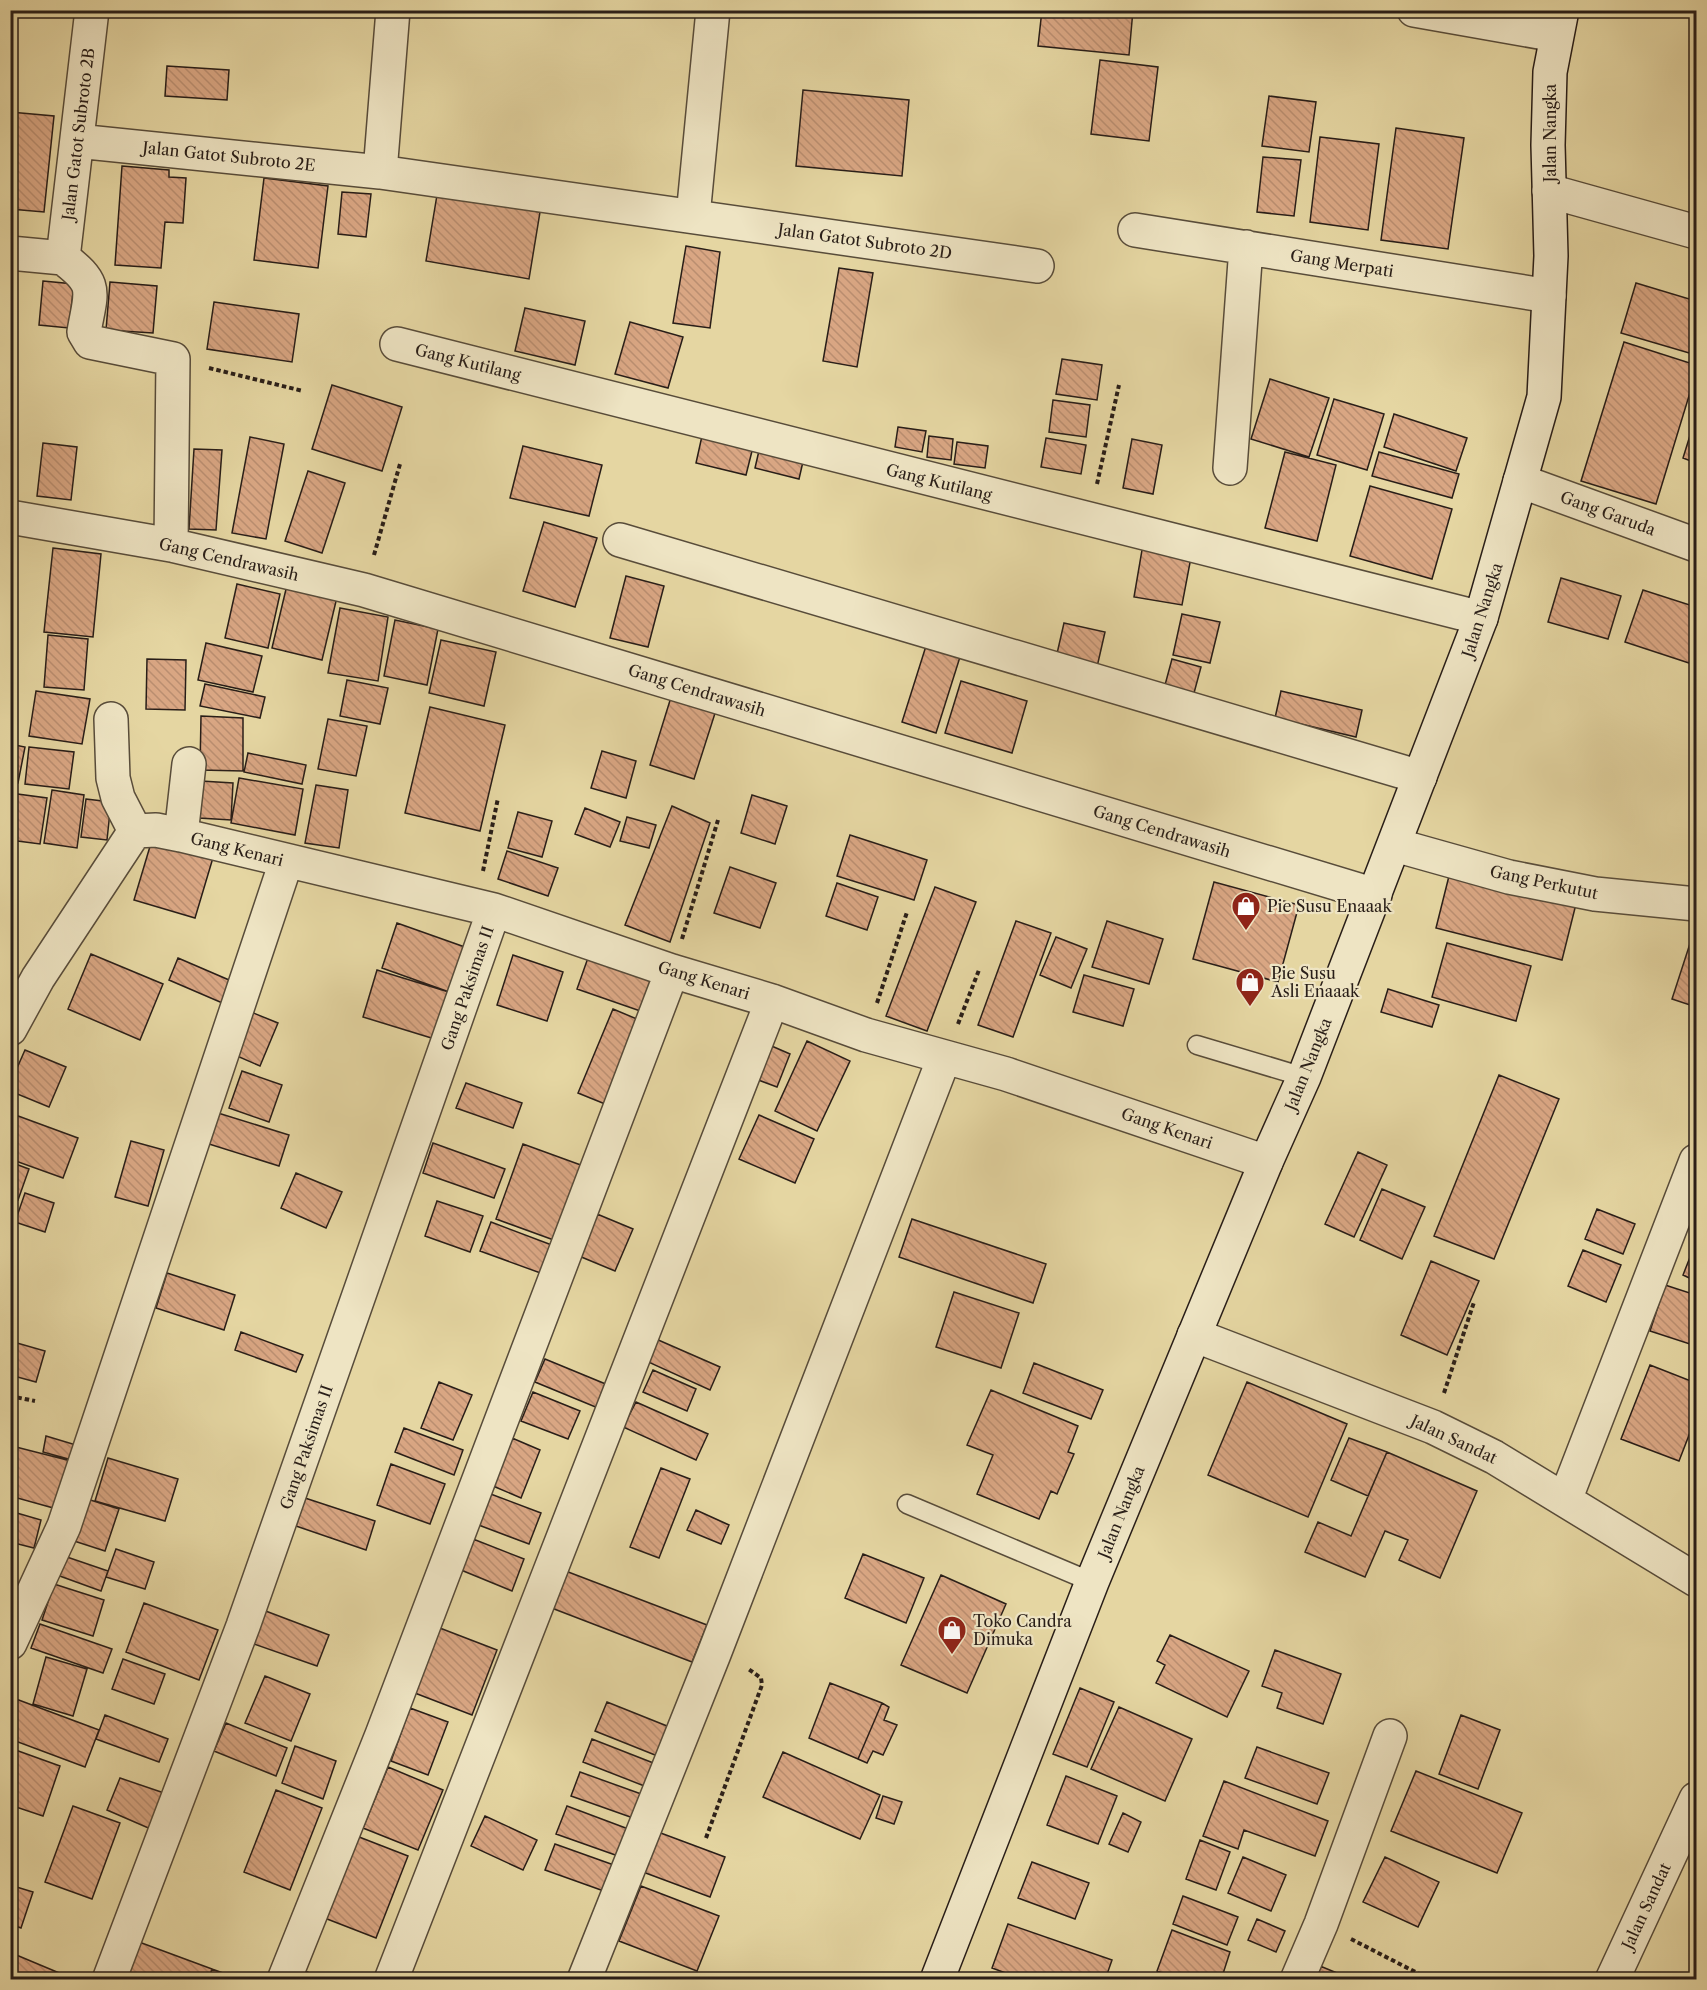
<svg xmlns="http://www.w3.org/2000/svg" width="1707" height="1990" viewBox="0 0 1707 1990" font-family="'Libre Caslon Text',serif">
<defs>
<pattern id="building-back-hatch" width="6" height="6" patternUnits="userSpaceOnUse" patternTransform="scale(1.5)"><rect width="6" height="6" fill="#d9a683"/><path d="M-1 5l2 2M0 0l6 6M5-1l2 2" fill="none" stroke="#ba8e70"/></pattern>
</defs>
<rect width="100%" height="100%" fill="#e5d6a2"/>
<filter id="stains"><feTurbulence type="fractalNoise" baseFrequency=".00333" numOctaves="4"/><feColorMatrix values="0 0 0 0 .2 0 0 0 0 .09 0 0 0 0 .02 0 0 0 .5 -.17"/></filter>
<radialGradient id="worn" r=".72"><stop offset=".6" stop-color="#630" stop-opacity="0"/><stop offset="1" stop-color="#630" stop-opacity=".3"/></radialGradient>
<path fill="url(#building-back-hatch)" stroke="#291e18" stroke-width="1.5" d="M1042,10H1133L1129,55L1038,46Z
M1100,60L1158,67L1149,141L1091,134Z
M167,66L229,70L227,100L165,96Z
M803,90L909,100L902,176L796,166Z
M1269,96L1316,102L1309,152L1262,146Z
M10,112L54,116L44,212L10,209Z
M1396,128L1464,138L1448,249L1381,240Z
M1320,137L1379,144L1368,230L1310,222Z
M1263,157L1301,160L1294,216L1257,212Z
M122,166L169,170V177L186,178L183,223L165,222L161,268L115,265Z
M264,178L328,186L318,268L254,260Z
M342,192L371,194L366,237L338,234Z
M437,195L540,212L529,279L426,261Z
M686,246L720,252L710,328L673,323Z
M839,268L873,273L857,367L823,361Z
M43,281L74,284L69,328L39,325Z
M110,282L157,286L153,333L106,330Z
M1636,283L1696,301V355L1621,333Z
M214,302L299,314L292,362L207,349Z
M525,308L585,321L575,365L515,351Z
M630,322L683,337L668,388L615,374Z
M1624,342L1696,365V373L1656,504L1581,481Z
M1062,359L1102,365L1097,400L1056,394Z
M1270,379L1329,398L1309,457L1251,439Z
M332,385L402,407L382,471L312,449Z
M1334,399L1384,414L1367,470L1317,455Z
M1053,400L1090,405L1086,437L1049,432Z
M1394,414L1467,438L1456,471L1384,447Z
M1696,416V463L1683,458Z
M704,427L755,439L746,475L696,463Z
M898,427L926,431L922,452L895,447Z
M929,436L953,439L951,460L927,457Z
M250,437L284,444L266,539L232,533Z
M1046,438L1086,445L1081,474L1041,467Z
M1132,439L1162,445L1153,494L1123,488Z
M761,442L805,453L799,479L755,468Z
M957,442L988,446L985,468L954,464Z
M43,443L77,447L71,500L37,496Z
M523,446L602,465L589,516L510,498Z
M194,449L222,450L216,530L189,529Z
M1285,452L1336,465L1317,541L1265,528Z
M1379,452L1459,474L1452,498L1372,476Z
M308,471L345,483L322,553L285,541Z
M1370,486L1452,509L1432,579L1350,556Z
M544,522L597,538L575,607L523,591Z
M1143,544L1192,552L1182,605L1134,597Z
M53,548L101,554L93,637L44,632Z
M626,576L664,586L648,647L610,638Z
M1561,578L1621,596L1608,639L1548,622Z
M237,584L280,594L268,648L225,638Z
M287,585L337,597L322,660L272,648Z
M1643,590L1696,607V649L1692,664L1625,642Z
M340,608L388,617L378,681L328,673Z
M1182,614L1220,622L1210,663L1173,655Z
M395,620L438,629L427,685L384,676Z
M1064,623L1105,632L1097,667L1056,658Z
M48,635L88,639L84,690L44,687Z
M441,640L496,652L484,706L429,693Z
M206,643L262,656L253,692L198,680Z
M926,646L960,657L936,733L902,722Z
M147,659L186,660L185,710L146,709Z
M1172,659L1201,667L1194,693L1165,685Z
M347,680L388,688L380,724L340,716Z
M961,681L1027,701L1012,753L945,733Z
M205,684L265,697L260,718L200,706Z
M36,691L90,699L82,744L29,736Z
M1281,691L1362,710L1356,737L1275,718Z
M672,694L717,707L694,779L650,765Z
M430,707L505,725L480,831L405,813Z
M201,716L243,718V771L200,770Z
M328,719L367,726L356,776L318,769Z
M10,744L25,747L18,783L10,782Z
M29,747L74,752L69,789L25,784Z
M602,751L636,761L626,798L591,788Z
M248,753L306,765L302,784L244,772Z
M239,778L303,789L295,835L231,823Z
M201,781L233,783L231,820L199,818Z
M316,785L348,790L339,848L305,843Z
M52,790L84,795L77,848L44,843Z
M10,793L47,798L40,844L10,840Z
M752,795L787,806L775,844L741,833Z
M86,799L111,802L107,840L81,837Z
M672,806L710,823L670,942L625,925Z
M585,808L620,822L610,847L575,834Z
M518,812L552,821L542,857L508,848Z
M627,817L656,825L649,848L620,841Z
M154,833L215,851L195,918L134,900Z
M850,835L927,860L914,900L837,876Z
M507,851L558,868L548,896L498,879Z
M730,867L776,883L760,928L714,913Z
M1450,872L1576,904L1562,960L1436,928Z
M1214,882L1299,905L1278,982L1193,959Z
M837,883L878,897L867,930L826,916Z
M935,887L976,902L927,1031L886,1016Z
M1016,921L1051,933L1013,1037L978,1025Z
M1107,921L1163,939L1149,984L1092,967Z
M397,923L476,951L452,993L382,968Z
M1696,925V1007L1672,999Z
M1056,937L1087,949L1071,988L1040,975Z
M1447,943L1531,966L1516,1021L1432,997Z
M91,954L163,984L140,1040L68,1009Z
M513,955L563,972L547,1021L497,1005Z
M589,955L660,980L649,1014L577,989Z
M178,958L236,983L227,1005L169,980Z
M377,970L452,993L438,1040L363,1017Z
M1084,975L1134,989L1123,1026L1073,1012Z
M1388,989L1439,1005L1432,1027L1381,1012Z
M613,1009L644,1022L610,1106L578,1093Z
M246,1010L278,1023L260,1066L228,1052Z
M807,1041L850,1061L817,1131L775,1111Z
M767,1044L790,1054L777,1087L753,1078Z
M25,1050L66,1067L49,1107L10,1091V1084Z
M242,1071L282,1085L269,1122L229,1108Z
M1499,1075L1559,1099L1494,1259L1434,1236Z
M466,1083L522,1103L513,1128L456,1108Z
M10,1113L78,1138L63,1178L10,1159Z
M218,1113L289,1135L279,1166L209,1144Z
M759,1115L814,1139L795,1183L739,1159Z
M131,1141L164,1150L148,1206L115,1197Z
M433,1143L505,1169L494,1198L423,1173Z
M523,1144L589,1168L562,1243L496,1219Z
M1358,1152L1387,1165L1354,1237L1325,1224Z
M10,1162L29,1169L18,1200L10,1198Z
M296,1173L342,1192L326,1228L281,1208Z
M1382,1189L1425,1207L1402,1259L1360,1240Z
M25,1193L54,1203L45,1232L15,1222Z
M437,1201L483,1216L470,1252L425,1236Z
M1597,1209L1635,1224L1623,1254L1585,1239Z
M597,1214L633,1229L615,1271L579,1256Z
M912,1219L1046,1264L1033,1303L899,1257Z
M491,1222L557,1247L546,1275L480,1251Z
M1696,1242V1281L1683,1275Z
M1583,1250L1621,1265L1606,1302L1568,1286Z
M1431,1261L1479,1281L1447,1355L1401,1335Z
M167,1273L235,1295L224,1330L156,1308Z
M1665,1285L1696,1295V1346L1650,1331Z
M954,1292L1019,1313L1001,1368L936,1347Z
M241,1332L303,1355L296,1372L235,1350Z
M656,1339L720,1367L710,1390L646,1361Z
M10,1341L45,1351L36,1382L10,1375Z
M545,1359L608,1385L598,1408L535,1382Z
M1034,1363L1103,1390L1091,1419L1023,1393Z
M1650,1365L1696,1383V1417L1679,1461L1621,1439Z
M653,1370L696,1389L687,1411L643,1392Z
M439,1382L472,1395L453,1440L421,1428Z
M1247,1382L1347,1424L1308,1517L1208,1475Z
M991,1390L1078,1426L1068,1452L1074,1454L1057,1494L1051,1491L1039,1519L977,1494L993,1455L967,1445Z
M533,1392L580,1411L568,1439L521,1421Z
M636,1402L708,1434L696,1460L623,1427Z
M404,1428L463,1450L454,1475L395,1452Z
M46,1436L76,1445L72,1460L43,1452Z
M512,1438L540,1450L521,1498L493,1486Z
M1349,1438L1387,1452L1368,1496L1331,1480Z
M16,1447L71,1461L57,1509L10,1496V1467Z
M1387,1452L1477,1491L1440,1578L1399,1560L1408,1540L1385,1531L1365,1577L1305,1552L1318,1522L1351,1536Z
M108,1458L178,1479L165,1521L95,1501Z
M391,1464L445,1484L430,1524L377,1505Z
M661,1468L690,1479L659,1558L630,1547Z
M488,1493L541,1513L529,1544L476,1524Z
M84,1498L119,1509L105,1551L71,1540Z
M305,1498L375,1521L366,1550L296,1526Z
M696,1510L729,1525L721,1544L687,1530Z
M10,1511L41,1520L34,1548L10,1542Z
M473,1539L524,1559L512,1591L461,1570Z
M116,1549L154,1562L145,1589L106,1577Z
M863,1554L924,1578L906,1623L845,1598Z
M64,1556L108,1571L101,1591L57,1575Z
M563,1570L707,1625L692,1662L549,1607Z
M941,1575L1006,1604L967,1693L901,1665Z
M54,1584L104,1600L93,1636L42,1620Z
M144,1603L218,1630L199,1680L126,1652Z
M263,1610L329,1635L317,1666L251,1643Z
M40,1624L112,1649L103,1673L31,1648Z
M432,1625L497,1650L472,1715L407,1690Z
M1170,1635L1249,1671L1227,1717L1156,1683L1165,1665L1157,1661Z
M1275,1650L1341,1674L1323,1724L1277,1708L1282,1693L1262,1686Z
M46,1657L87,1669L73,1716L33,1704Z
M123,1659L165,1674L154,1704L112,1689Z
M265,1676L310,1694L291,1741L245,1723Z
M830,1683L882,1703L858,1759L809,1738Z
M1080,1688L1114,1702L1087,1767L1053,1754Z
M16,1699L99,1730L85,1767L10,1739V1713Z
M607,1702L677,1730L665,1759L595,1731Z
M882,1703L889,1707L884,1720L897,1725L883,1755L873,1751L867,1763L858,1759Z
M1119,1707L1192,1739L1165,1801L1091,1769Z
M410,1708L448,1722L428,1775L391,1761Z
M105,1715L168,1739L159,1762L96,1739Z
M1461,1715L1500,1730L1478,1789L1439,1774Z
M226,1723L287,1748L276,1776L214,1751Z
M592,1739L661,1766L652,1789L583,1762Z
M295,1746L336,1761L323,1799L282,1783Z
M1257,1747L1329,1773L1317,1804L1245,1778Z
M10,1748L60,1766L43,1816L10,1805Z
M783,1752L880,1795L860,1839L763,1797Z
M388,1767L443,1790L418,1850L363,1828Z
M1416,1771L1522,1813L1497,1873L1391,1831Z
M580,1772L644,1795L636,1819L571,1796Z
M1066,1776L1117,1796L1098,1844L1047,1825Z
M120,1778L167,1794L153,1830L107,1810Z
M1224,1781L1328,1821L1315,1856L1244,1830L1238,1849L1203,1836Z
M276,1790L322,1808L290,1890L244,1872Z
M883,1796L902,1802L894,1824L876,1818Z
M73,1806L120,1823L92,1899L45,1882Z
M567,1806L631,1830L621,1857L556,1834Z
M1123,1813L1141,1822L1128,1852L1109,1844Z
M485,1816L537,1840L523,1870L471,1846Z
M658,1832L725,1857L710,1897L643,1872Z
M354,1835L408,1856L376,1938L322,1917Z
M1200,1840L1230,1852L1216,1890L1186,1879Z
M555,1844L625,1869L615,1895L545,1870Z
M1243,1857L1286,1875L1271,1911L1228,1893Z
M1385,1857L1439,1882L1418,1927L1363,1902Z
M1032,1862L1089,1883L1075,1919L1018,1898Z
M10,1885L33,1892L21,1928L10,1924Z
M641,1886L719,1916L697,1971L619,1941Z
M1183,1896L1238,1917L1227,1945L1173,1924Z
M1257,1919L1285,1931L1276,1952L1248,1940Z
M1008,1924L1112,1960L1105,1980H1025L992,1968Z
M1172,1930L1230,1952L1221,1980H1180L1157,1971Z
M139,1942L212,1969L208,1980H125Z
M14,1954L76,1980H10V1962Z
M1320,1966L1354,1980H1314Z
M212,1969L242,1980H208Z
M307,1972L329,1980H304Z"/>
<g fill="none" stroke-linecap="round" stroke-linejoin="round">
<g stroke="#584c3a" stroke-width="21">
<path id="service" d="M1197,1045L1304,1077
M907,1504L1092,1582"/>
</g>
<g stroke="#584c3a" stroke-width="36">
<path id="minor" d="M1414,10L1556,35
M77,141L380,172L1037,266
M380,172L393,10
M1549,191L1696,232
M693,216L713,10
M1135,230L1549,296
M10,253L63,258
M63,258C99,285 91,291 84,332L90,342L173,359L171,545
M63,258L92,10
M397,344L1481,618
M1230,468L1246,247
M1520,481L1696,545
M10,517L171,545L364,590L1375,895
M620,540L1420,777
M111,719L113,778L118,798L135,831
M135,831L156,830L181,835L494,910L672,971L772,1001L866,1035L1006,1074L1266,1162
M181,835L189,764
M1395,845L1509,877L1595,894L1696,904
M10,1029L38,978L135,831
M1194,1335L1433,1427L1494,1457L1696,1580
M1565,1500L1696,1161
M10,1643L64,1526L286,862
M109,1980L243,1626L494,910
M284,1980L382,1735L672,971
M391,1980L772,1001
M584,1980L714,1654L944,1058
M1297,1980L1321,1924L1390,1736
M1612,1980L1696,1799"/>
</g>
<g stroke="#291e18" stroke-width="36">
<path id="secondary" d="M937,1980L1092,1582L1266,1162L1304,1077L1481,618L1544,397L1551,256L1548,145L1550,72L1562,10"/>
</g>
<path stroke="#291e18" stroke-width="4" stroke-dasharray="4.5 3" stroke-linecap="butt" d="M209,368L303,391
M1097,484L1119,385
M374,555L400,464
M483,871L498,798
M682,939L718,820
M877,1003L907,912
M958,1024L979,970
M1444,1393L1474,1302
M10,1396L35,1401
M706,1838L762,1685L761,1678L747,1668
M1351,1939L1431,1980"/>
<use href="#service" stroke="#eee4c3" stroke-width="18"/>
<use href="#minor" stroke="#eee4c3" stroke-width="33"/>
<use href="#secondary" stroke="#eee4c3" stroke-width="33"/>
</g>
<defs>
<g id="shop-pin" transform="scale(1.5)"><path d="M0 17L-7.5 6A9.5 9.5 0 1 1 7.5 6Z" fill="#8f2418" stroke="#eee4c3"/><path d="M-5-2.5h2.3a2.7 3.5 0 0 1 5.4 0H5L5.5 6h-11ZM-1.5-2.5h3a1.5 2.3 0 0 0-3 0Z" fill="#fff"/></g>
</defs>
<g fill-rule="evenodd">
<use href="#shop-pin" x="1246" y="906"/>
<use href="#shop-pin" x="1250" y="982"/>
<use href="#shop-pin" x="952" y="1630"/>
</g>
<g text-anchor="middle" stroke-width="4.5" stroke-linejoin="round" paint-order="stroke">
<g font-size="16" fill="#291e18" stroke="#eee4c3">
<text transform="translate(1550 133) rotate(-90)" y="6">Jalan Nangka</text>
<text transform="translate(78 134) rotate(-83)" y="6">Jalan Gatot Subroto 2B</text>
<text transform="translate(229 156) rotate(6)" y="6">Jalan Gatot Subroto 2E</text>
<text transform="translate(865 241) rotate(8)" y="6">Jalan Gatot Subroto 2D</text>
<text transform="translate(1342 263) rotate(9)" y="6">Gang Merpati</text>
<text transform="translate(468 362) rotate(14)" y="6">Gang Kutilang</text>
<text transform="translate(939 482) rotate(14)" y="6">Gang Kutilang</text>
<text transform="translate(1608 513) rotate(20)" y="6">Gang Garuda</text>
<text transform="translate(229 559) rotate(13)" y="6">Gang Cendrawasih</text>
<text transform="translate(1482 610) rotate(-72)" y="6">Jalan Nangka</text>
<text transform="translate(697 690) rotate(17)" y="6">Gang Cendrawasih</text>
<text transform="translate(1162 831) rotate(17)" y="6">Gang Cendrawasih</text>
<text transform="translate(237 849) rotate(14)" y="6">Gang Kenari</text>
<text transform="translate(1544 882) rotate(12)" y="6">Gang Perkutut</text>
<text transform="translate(704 980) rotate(17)" y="6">Gang Kenari</text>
<text transform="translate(467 988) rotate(-71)" y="6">Gang Paksimas II</text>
<text transform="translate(1308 1064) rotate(-68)" y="6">Jalan Nangka</text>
<text transform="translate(1167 1128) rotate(19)" y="6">Gang Kenari</text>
<text transform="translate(1454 1439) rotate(25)" y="6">Jalan Sandat</text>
<text transform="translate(306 1447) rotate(-71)" y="6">Gang Paksimas II</text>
<text transform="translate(1121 1512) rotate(-68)" y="6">Jalan Nangka</text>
<text transform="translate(1646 1906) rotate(-65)" y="6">Jalan Sandat</text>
</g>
<g font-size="16" fill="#291e18" stroke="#eee4c3" text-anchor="start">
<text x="1267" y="912">Pie Susu Enaaak</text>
<text x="1271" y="979">Pie Susu<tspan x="1271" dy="18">Asli Enaaak</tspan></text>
<text x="973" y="1627">Toko Candra<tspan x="973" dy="18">Dimuka</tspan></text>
</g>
</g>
<rect width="1707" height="1990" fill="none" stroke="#e5d6a2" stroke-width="36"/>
<rect x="12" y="12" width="1683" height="1966" fill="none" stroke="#291e18" stroke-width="3"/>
<rect x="18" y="18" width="1671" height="1954" fill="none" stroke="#291e18" stroke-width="1.5"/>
<rect width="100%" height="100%" filter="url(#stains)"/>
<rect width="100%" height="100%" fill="url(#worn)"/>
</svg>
